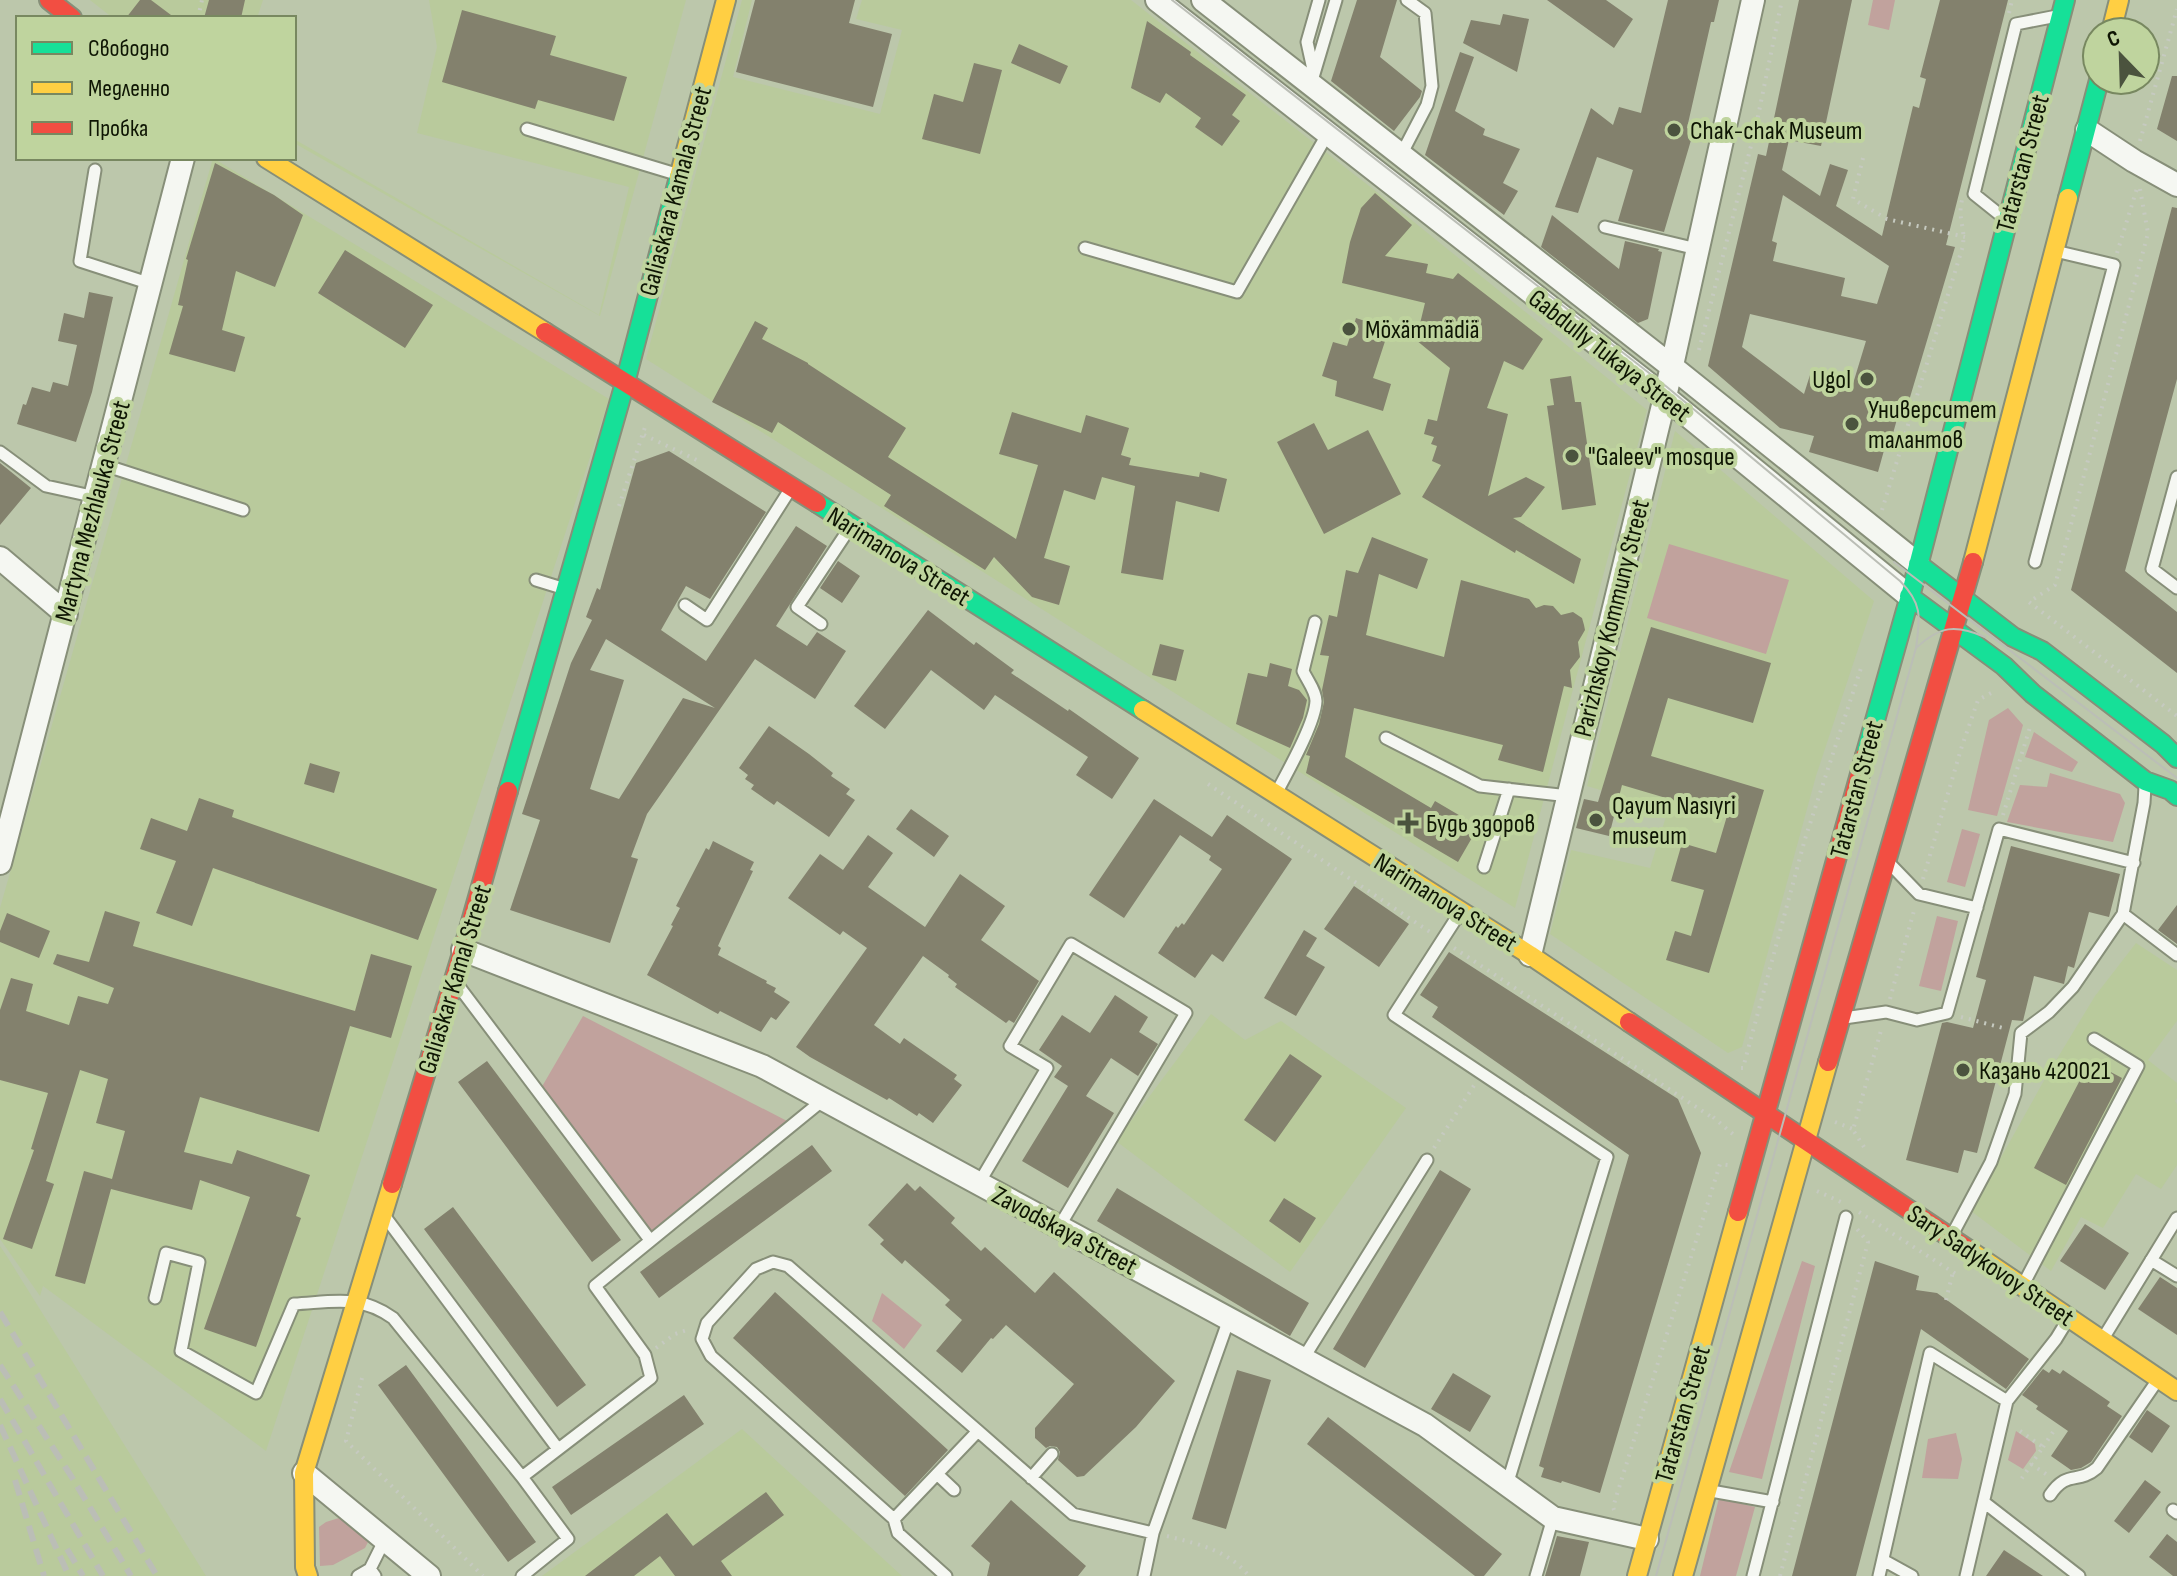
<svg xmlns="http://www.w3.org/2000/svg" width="2177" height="1576" viewBox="0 0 2177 1576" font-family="'Sofia Sans Condensed',sans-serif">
<rect width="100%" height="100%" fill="#bcc7ab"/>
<path fill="#b9ca9c" d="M90,0H263L257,18H113Z
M429,0H686L600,316L294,143V139L599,315L629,187L417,133L437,47Z
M742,0H752L733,77L880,114L902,30L856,19L862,0H1131L1378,193L1647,410L1515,908L646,359Z
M213,158L609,399L266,1451L43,1286L40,1296L0,1239V908Z
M1675,431L1874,601L1816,776L1742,1047L1728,1053L1550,934L1571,850L1650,868L1668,810L1587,786Z
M2136,943L2177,970V1021L2148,1060L2177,1083V1098L2175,1101L2177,1104V1165L2161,1189L2136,1174L2103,1228L2081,1217L2051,1271L1971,1211L2046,1077L2095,996Z
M1211,1014L1245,1040L1281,1021L1406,1108L1290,1272L1116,1141Z
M0,1246L8,1258L206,1576H0Z
M742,1429L902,1576H542Z"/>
<path fill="#c1a29d" d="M1873,0H1895L1889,30L1868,25Z
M1669,544L1789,580L1766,654L1647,618Z
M2008,708L2023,725L1997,816L1968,810L1989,720Z
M2034,732L2078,762L2072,772L2025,757Z
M2050,773L2120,794L2125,803L2113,842L2007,822L2020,785L2047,787Z
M1962,829L1980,834L1965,887L1947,882Z
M1937,916L1958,921L1941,991L1919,986Z
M583,1016L789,1122L651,1232L540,1090Z
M1802,1261L1815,1266L1762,1479L1729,1472Z
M882,1293L922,1325L904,1349L872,1321Z
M2016,1431L2035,1444L2036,1451L2023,1469L2008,1460Z
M1956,1433L1962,1459L1958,1479L1922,1478L1928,1439Z
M1719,1498L1755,1507L1736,1576H1700Z
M339,1518L347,1519L370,1538L365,1548L333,1565L320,1566L319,1527L326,1522Z"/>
<path fill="#83816d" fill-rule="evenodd" d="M140,0H151L175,18H126Z
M209,0H245L241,18H204Z
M755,0H855L849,23L892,34L873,107L736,72Z
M1357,0H1397L1380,57L1422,91L1420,97L1394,131L1331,81Z
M1547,0H1606L1633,19L1614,48Z
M1668,0H1719L1714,22H1711L1687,128L1694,130L1664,232L1618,221L1633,170L1597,157L1578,213L1555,207L1591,108L1613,125L1619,107L1641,113Z
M1799,0H1852L1821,146L1789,140L1782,170L1820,196L1830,164L1848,170L1836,206L1882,236L1913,106L1919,108L1926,79L1920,77L1940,0H2008L1946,245L1955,247L1905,414L1899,412L1892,437L1888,436L1878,472L1809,452L1814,436L1780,428L1708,366L1758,154L1766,156ZM1783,195L1889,266L1877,304L1841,296L1845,278L1773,261L1777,243L1772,241ZM1750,314L1866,341L1852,387L1810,375L1804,394L1742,347Z
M462,10L556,36L550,55L627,77L614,121L538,100L535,109L442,82Z
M1503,14L1529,19L1517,72L1463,43L1471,20L1500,25Z
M1147,21L1191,52L1190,55L1246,95L1232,115L1240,121L1222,146L1195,127L1201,118L1166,93L1160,103L1131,88Z
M1019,44L1068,66L1060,84L1011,63Z
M1460,52L1474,57L1455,111L1485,129L1483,135L1520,149L1503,183L1518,191L1504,215L1425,155Z
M974,63L1002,70L980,154L922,139L934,94L963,102Z
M2172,76H2177V141L2157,129Z
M215,163L274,195L303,215L275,287L236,271L222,330L245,337L235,372L169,354L183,306L178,305L188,260L186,259Z
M1375,193L1412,225L1385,256L1428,264L1426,273L1453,279L1458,273L1543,339L1523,370L1504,361L1487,408L1508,414L1488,496L1526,477L1545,487L1521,517L1513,518L1581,559L1574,584L1516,550L1515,553L1422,497L1441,465L1432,461L1437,446L1431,444L1434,437L1424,434L1428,419L1437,421L1450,368L1416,340L1425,303L1342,283L1350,242L1361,208Z
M2172,207L2177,208V379L2125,571L2177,612V673L2071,590Z
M1552,215L1619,269L1625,241L1659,249L1658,251L1662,252L1648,319L1638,323L1541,247Z
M345,250L433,305L405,348L318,293Z
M89,292L113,297L92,392L76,442L17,424L23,404L26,405L32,387L50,392L53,382L68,386L77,345L58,341L64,313L84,318Z
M1356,318L1389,329L1373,378L1391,384L1383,411L1335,396L1337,381L1322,376L1333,342L1347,346Z
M755,321L768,328L762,339L808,363V364L906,428L888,457L1016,539L1038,465L999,454L1012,412L1081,433L1086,415L1129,428L1121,455L1131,458L1129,465L1199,477L1200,472L1227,479L1219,512L1176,501L1163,580L1121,573L1135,486L1102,477L1095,500L1064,490L1044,558L1070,566L1059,605L1032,597L994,557L985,570L884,506L891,495L778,422L772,433L712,402Z
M1571,376L1575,402H1581L1596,505L1562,510L1547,406L1554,405L1550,379Z
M1314,423L1328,450L1368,430L1401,494L1324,534L1277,442Z
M669,451L766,512L710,599L686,586L661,630L706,661L796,526L827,546L776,626L807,646L817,632L846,651L815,699L755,659L647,814L631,857L638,859L610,943L510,910L540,820L522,814L571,663L592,620L586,617L597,588L600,590L636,463ZM606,639L715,708L683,698L619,799L590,789L624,680L590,670Z
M0,463L31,488L0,525Z
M1372,537L1428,559L1417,589L1379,574L1366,635L1444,657L1461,580L1529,599L1536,608L1544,605L1553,606L1561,615L1573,612L1582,618L1584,625L1585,630L1578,642L1580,657L1570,670L1572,688L1564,686L1543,772L1498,760L1503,745L1354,708L1345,757L1431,808L1435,801L1469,821L1463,831L1473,836L1458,862L1306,773L1310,756L1306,755L1319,724L1324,702L1322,690L1329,656L1320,655L1329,615L1337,617L1346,570L1358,573Z
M838,561L860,576L842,603L820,588Z
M928,610L974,645L976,642L1014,670L1011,673L1068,711L1069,709L1139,758L1112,799L1076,775L1088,757L995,695L984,710L931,670L885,729L854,706Z
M1651,627L1771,663L1753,723L1668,698L1651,756L1764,790L1709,973L1666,960L1675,931L1691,936L1704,890L1671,881L1682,843L1716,853L1727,816L1622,785L1609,836L1576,828L1584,799L1598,802Z
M1160,644L1184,650L1176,681L1152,675Z
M1270,663L1292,669L1288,686L1299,690L1307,700L1303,718L1290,748L1236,724L1248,673L1267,677Z
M769,726L809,754L833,773L831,776L850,789L846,794L855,800L829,837L777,801L774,805L751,789L754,785L745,779L748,775L739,768Z
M310,763L340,772L334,793L304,784Z
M199,798L234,810L232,817L437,889L418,940L213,868L192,926L156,913L176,861L140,849L151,818L187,831Z
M1154,799L1212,837L1227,815L1292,859L1223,962L1212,954L1195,978L1158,953L1176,926L1178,928L1182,923L1184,925L1222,869L1209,860L1211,856L1180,835L1124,918L1089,895Z
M911,809L949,836L934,857L896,829Z
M868,835L893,853L868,887L925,927L960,874L1005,906L981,940L1039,981L1014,1023L1009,1020L1006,1023L955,987L957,984L948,977L949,975L923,956L874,1025L900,1044L904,1038L957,1075L954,1079L962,1085L933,1123L919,1113L917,1116L889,1098L887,1100L810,1057L796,1047L867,948L843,931L840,935L788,898L820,854L843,870Z
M713,841L754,862L750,870L753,871L722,937L718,946L721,948L718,955L767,981L766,983L776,988L774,992L790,1002L776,1020L771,1017L761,1032L720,1011L718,1014L647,975L673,926L671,925L680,908L676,906L706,848L709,850Z
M2011,846L2120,874L2109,917L2089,912L2074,968L2068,966L2064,984L2034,976L2023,1021L2012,1020L1977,1153L1964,1150L1958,1173L1906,1160L1942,1023L1947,1022L1973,1028L1986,980L1976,977Z
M1354,886L1409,924L1379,967L1324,929Z
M2177,905V944L2158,930Z
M105,911L140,922L133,946L355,1011L371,954L412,966L391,1038L350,1026L319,1132L200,1097L184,1152L232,1164L237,1150L310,1175L296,1216L301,1218L256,1347L204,1329L250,1197L200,1180L192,1210L111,1189L85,1284L55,1276L84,1171L112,1179L125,1131L96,1123L108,1079L80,1070L46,1181L54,1184L32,1249L3,1239L34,1150L31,1149L48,1093L0,1080V1010L11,978L33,984L26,1011L69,1025L78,996L108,1004L114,988L53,964L57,954L89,962Z
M7,913L50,931L39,958L0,942V931Z
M1304,930L1317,938L1306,956L1325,967L1296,1016L1264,998Z
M1449,952L1678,1099L1701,1153L1600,1493L1562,1481L1561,1483L1541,1477L1544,1468L1539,1466L1629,1155L1432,1017L1438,1007L1420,995Z
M1115,995L1148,1017L1139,1032L1158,1044L1138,1076L1111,1058L1086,1096L1114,1113L1068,1188L1022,1161L1068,1086L1054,1077L1062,1066L1039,1050L1062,1015L1090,1033Z
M1290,1054L1322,1076L1275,1142L1244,1120Z
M487,1061L621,1240L592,1262L458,1082Z
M2090,1061L2122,1078L2066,1185L2034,1168Z
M812,1145L832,1171L659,1298L640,1272Z
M1440,1170L1471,1189L1365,1368L1333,1349Z
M907,1183L915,1191L920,1186L955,1218L951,1223L981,1251L985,1247L1035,1293L1054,1272L1175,1381L1136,1427L1084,1476L1077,1477L1058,1460L1060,1452L1057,1447L1050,1446L1046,1448L1035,1438V1428L1074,1384L1006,1325L993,1339L991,1338L962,1373L936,1351L962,1320L945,1305L950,1300L905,1260L902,1264L880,1244L884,1240L868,1225Z
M1117,1188L1309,1303L1290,1336L1097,1221Z
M1284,1198L1316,1218L1300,1243L1269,1221Z
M453,1207L586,1385L557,1407L424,1229Z
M2085,1224L2129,1253L2105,1290L2060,1261Z
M1875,1261L1919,1276L1916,1290L1937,1293L2029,1359L2006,1389L1921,1329L1856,1576H1792Z
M2160,1277L2177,1288V1335L2138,1309Z
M775,1292L948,1450L905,1496L733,1338Z
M406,1365L536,1542L508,1562L378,1385Z
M2043,1369L2049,1373L2052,1369L2060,1374L2063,1370L2110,1402L2107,1406L2122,1416L2091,1462L2081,1468L2071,1470L2051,1456L2068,1431L2036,1409L2038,1406L2022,1395Z
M1237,1370L1271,1380L1226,1529L1192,1519Z
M1453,1373L1491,1396L1470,1432L1431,1409Z
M684,1395L704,1424L571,1515L552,1487Z
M2147,1410L2170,1426L2152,1453L2129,1437Z
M1328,1417L1502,1554L1484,1576H1475L1307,1444Z
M2145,1480L2161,1492L2129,1533L2114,1521Z
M766,1492L784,1515L721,1561L732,1576H675L660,1556L634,1576H585L667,1513L693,1546Z
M1011,1500L1086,1566L1078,1576H987L990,1563L971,1546Z
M2167,1534L2177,1542V1576H2173L2149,1557Z
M1557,1536L1589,1542L1580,1576H1545Z
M2004,1550L2043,1576H1986Z"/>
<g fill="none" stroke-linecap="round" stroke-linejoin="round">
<g stroke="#878f79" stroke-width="15">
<path id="lane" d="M1314,74L1307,42L1319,0
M1311,84L1336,0
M527,129L676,174
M1401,155L1427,105L1432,86L1425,13L1407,0
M95,170L80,261L151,284
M2004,218L1974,194L2016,24L2057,16
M1605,227L1697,249
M1085,248L1237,292L1328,133
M0,452L46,486L96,497
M104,465L243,510
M2177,477L2152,569L2177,588
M2035,562L2114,265L2055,251
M536,580L562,588
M685,605L707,620L791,488
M821,624L797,607L851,526
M1386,738L1480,786L1569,796
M1278,790C1289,769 1315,723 1316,701C1316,691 1307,680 1303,671L1315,622
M1891,865L1919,894L1977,908
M1484,867L1509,789
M1459,914L1394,1015L1607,1157L1507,1485
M2123,914L2177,955
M457,984L650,1240
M1844,1018L1886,1012L1917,1020L1947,1013L1999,829L2134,863
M979,1183L1047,1068L1010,1046L1071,944L1186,1013L1059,1227
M386,1218L558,1449
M1951,1237L1991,1162L2015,1094L2021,1033L2049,1012L2073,987L2123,914L2144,803L2145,786
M2151,1260L2177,1276
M2023,1285L2138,1066L2094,1039
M155,1298L166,1253L199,1262L181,1351L256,1393L294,1304C332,1302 360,1294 393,1318L522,1477L568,1539L522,1576
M2104,1337L2177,1218
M1303,1359L1427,1160
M978,1431L1073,1514L1153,1533L1229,1319
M937,1474L954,1490
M522,1477L651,1378L645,1355L595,1286L823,1100
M1031,1478L1052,1454
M1711,1491L1773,1502
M2050,1495C2068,1469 2077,1485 2097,1468L2157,1381
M1985,1503L2079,1576
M2173,1510L2177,1513
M894,1519L978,1431L788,1266L773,1262L756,1269L707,1323L702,1339L711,1356L894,1519L898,1533L946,1576
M1883,1560L1912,1576
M358,1576L370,1569
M375,1576L370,1569L385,1539
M1144,1576L1153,1533
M1536,1576L1553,1518
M1753,1576L1846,1217
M1879,1576L1930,1353L2007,1401L2056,1339L2067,1321
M1966,1576L2007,1401"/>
</g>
<g stroke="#878f79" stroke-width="26">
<path id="street" d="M1157,0L1665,397L1909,596
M1203,0L1671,366L1918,564
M2087,130L2134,161L2177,185
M0,558L66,614
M0,863L183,158
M463,950L762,1066L1425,1425L1553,1518L1647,1539
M1530,955L1665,397L1753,0
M304,1473L429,1576"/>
</g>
<g stroke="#878f79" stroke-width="22">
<path id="fast" d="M2068,198L2099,80
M817,503L1143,710
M1918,564L2013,637L2042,651L2163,744L2177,758
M1909,596L2004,666L2033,694L2145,781L2170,790L2177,796
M1865,756L1912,589L2065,0
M508,791L625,383L679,177"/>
</g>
<g stroke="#878f79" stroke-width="22">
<path id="slow" d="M2111,32L2119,0
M266,158L545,332
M679,177L726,0
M1973,562L2068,198
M1143,710L1530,955L1629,1022
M1969,1250L2177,1391
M308,1576L305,1567L304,1473L392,1184
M1637,1576L1738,1212
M1683,1576L1828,1062"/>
</g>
<g stroke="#878f79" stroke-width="22">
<path id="jam" d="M49,0L72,18
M545,332L817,503
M1629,1022L1969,1250
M1828,1062L1973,562
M392,1184L463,950L508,791
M1738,1212L1865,756"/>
</g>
<path stroke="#c6cac0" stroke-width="4" stroke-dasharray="2 6" stroke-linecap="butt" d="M2009,13L2012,0
M198,18L202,0
M2140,141L2177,9
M1863,158L1853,199L1887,219L1965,237
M2140,189L2148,233L2055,585L2029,602L2177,716
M2117,253L2138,185
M1699,350L1756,126L1782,0
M1849,368L1845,380L1853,387
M644,435L701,462
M619,506L646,424
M1882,510L1962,249C1967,229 1957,220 1962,200
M1208,784L1430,932
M2003,815L2031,724
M1923,879L1961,749L1978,700L1995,691
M1454,948L1713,1118
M1890,999L1915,907
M1961,1017L2007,1029
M1741,1068H1743L1805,839L1861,668
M1713,1117L1734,1135
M1835,1122L1853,1129
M1864,1147L1853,1130L1882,1027
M1434,1148L1475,1084
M1817,1191L1841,1202
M1859,1212L1959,1276
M1946,1300L1953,1272
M656,1348L675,1334L690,1329
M362,1378L346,1441L483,1576
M2020,1431L2043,1447L2020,1481
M2043,1447L2055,1429
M2031,1464L2049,1476
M1614,1510L1613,1507L1720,1164L1728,1165
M1167,1536C1198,1544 1228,1550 1249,1576
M1780,1576L1868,1242L1857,1229"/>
<use href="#lane" stroke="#f5f7f2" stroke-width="11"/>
<use href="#street" stroke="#f5f7f2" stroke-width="22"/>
<use href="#fast" stroke="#16e098" stroke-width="18"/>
<use href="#slow" stroke="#ffcf43" stroke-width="18"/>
<use href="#jam" stroke="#f24e42" stroke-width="18"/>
<path stroke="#bbbeb6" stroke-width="2" d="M1172,0L1667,387L1900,581C1923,604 1920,618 1916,648L1656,1576
M1894,562L2177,778
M1916,648C1940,626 1955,624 1985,637"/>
<path stroke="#bbbeb6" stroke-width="6" stroke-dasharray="16 8" stroke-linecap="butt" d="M0,1312L157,1576
M0,1365L73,1479L131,1576
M0,1399L103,1576
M0,1425L69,1576
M15,1480L44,1576
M67,1549L83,1576"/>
</g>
<g fill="#4b533e" stroke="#bfd49e" stroke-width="3">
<circle cx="1674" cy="130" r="8"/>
<circle cx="1349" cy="329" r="8"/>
<circle cx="1867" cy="379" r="8"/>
<circle cx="1852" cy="424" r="8"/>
<circle cx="1572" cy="456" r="8"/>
<circle cx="1596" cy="820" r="8"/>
<path d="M1404 811h8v8h8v8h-8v8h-8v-8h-8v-8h8z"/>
<circle cx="1963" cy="1070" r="8"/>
</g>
<g text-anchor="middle" stroke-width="8" stroke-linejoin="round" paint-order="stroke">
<g font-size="26" fill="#0e1503" stroke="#bfd49e" text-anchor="start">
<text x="1690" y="139">Chak-chak Museum</text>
<text x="1365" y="338">Möxämmädiä</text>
<text x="1851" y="388" text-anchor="end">Ugol</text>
<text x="1868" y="418">Университет<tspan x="1868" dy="30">талантов</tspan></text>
<text x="1588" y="465">"Galeev" mosque</text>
<text x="1612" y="814">Qayum Nasıyri<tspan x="1612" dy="30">museum</tspan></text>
<text x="1426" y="832">Будь здоров</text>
<text x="1979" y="1079">Казань 420021</text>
</g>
<g font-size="26" fill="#0e1503" stroke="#bfd49e">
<text transform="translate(2022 163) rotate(-75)" y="9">Tatarstan Street</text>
<text transform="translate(675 191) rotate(-75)" y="9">Galiaskara Kamala Street</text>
<text transform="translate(1610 355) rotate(38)" y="9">Gabdully Tukaya Street</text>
<text transform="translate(92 511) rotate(-75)" y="9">Martyna Mezhlauka Street</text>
<text transform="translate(899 556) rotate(32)" y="9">Narimanova Street</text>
<text transform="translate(1611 618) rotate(-76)" y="9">Parizhskoy Kommuny Street</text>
<text transform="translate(1856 789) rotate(-75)" y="9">Tatarstan Street</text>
<text transform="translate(1446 902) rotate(32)" y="9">Narimanova Street</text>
<text transform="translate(454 979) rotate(-73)" y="9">Galiaskar Kamal Street</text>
<text transform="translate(1065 1230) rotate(28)" y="9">Zavodskaya Street</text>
<text transform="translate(1991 1265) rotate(34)" y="9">Sary Sadykovoy Street</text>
<text transform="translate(1682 1414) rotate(-74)" y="9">Tatarstan Street</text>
</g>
</g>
<rect x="16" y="16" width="280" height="144" fill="#bfd49e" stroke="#788860" stroke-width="2"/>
<rect x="32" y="42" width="40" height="12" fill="#16e098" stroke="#788860" stroke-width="2"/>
<text x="88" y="56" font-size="24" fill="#0e1503">Свободно</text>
<rect x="32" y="82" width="40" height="12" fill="#ffcf43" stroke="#788860" stroke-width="2"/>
<text x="88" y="96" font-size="24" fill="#0e1503">Медленно</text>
<rect x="32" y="122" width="40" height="12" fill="#f24e42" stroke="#788860" stroke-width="2"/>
<text x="88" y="136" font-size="24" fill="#0e1503">Пробка</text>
<g transform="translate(2121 56) rotate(337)"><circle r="38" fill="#bfd49e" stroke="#788860" stroke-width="2"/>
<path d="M0-6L14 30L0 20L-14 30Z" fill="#4b533e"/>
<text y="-12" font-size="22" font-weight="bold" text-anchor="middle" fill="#0e1503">С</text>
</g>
</svg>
